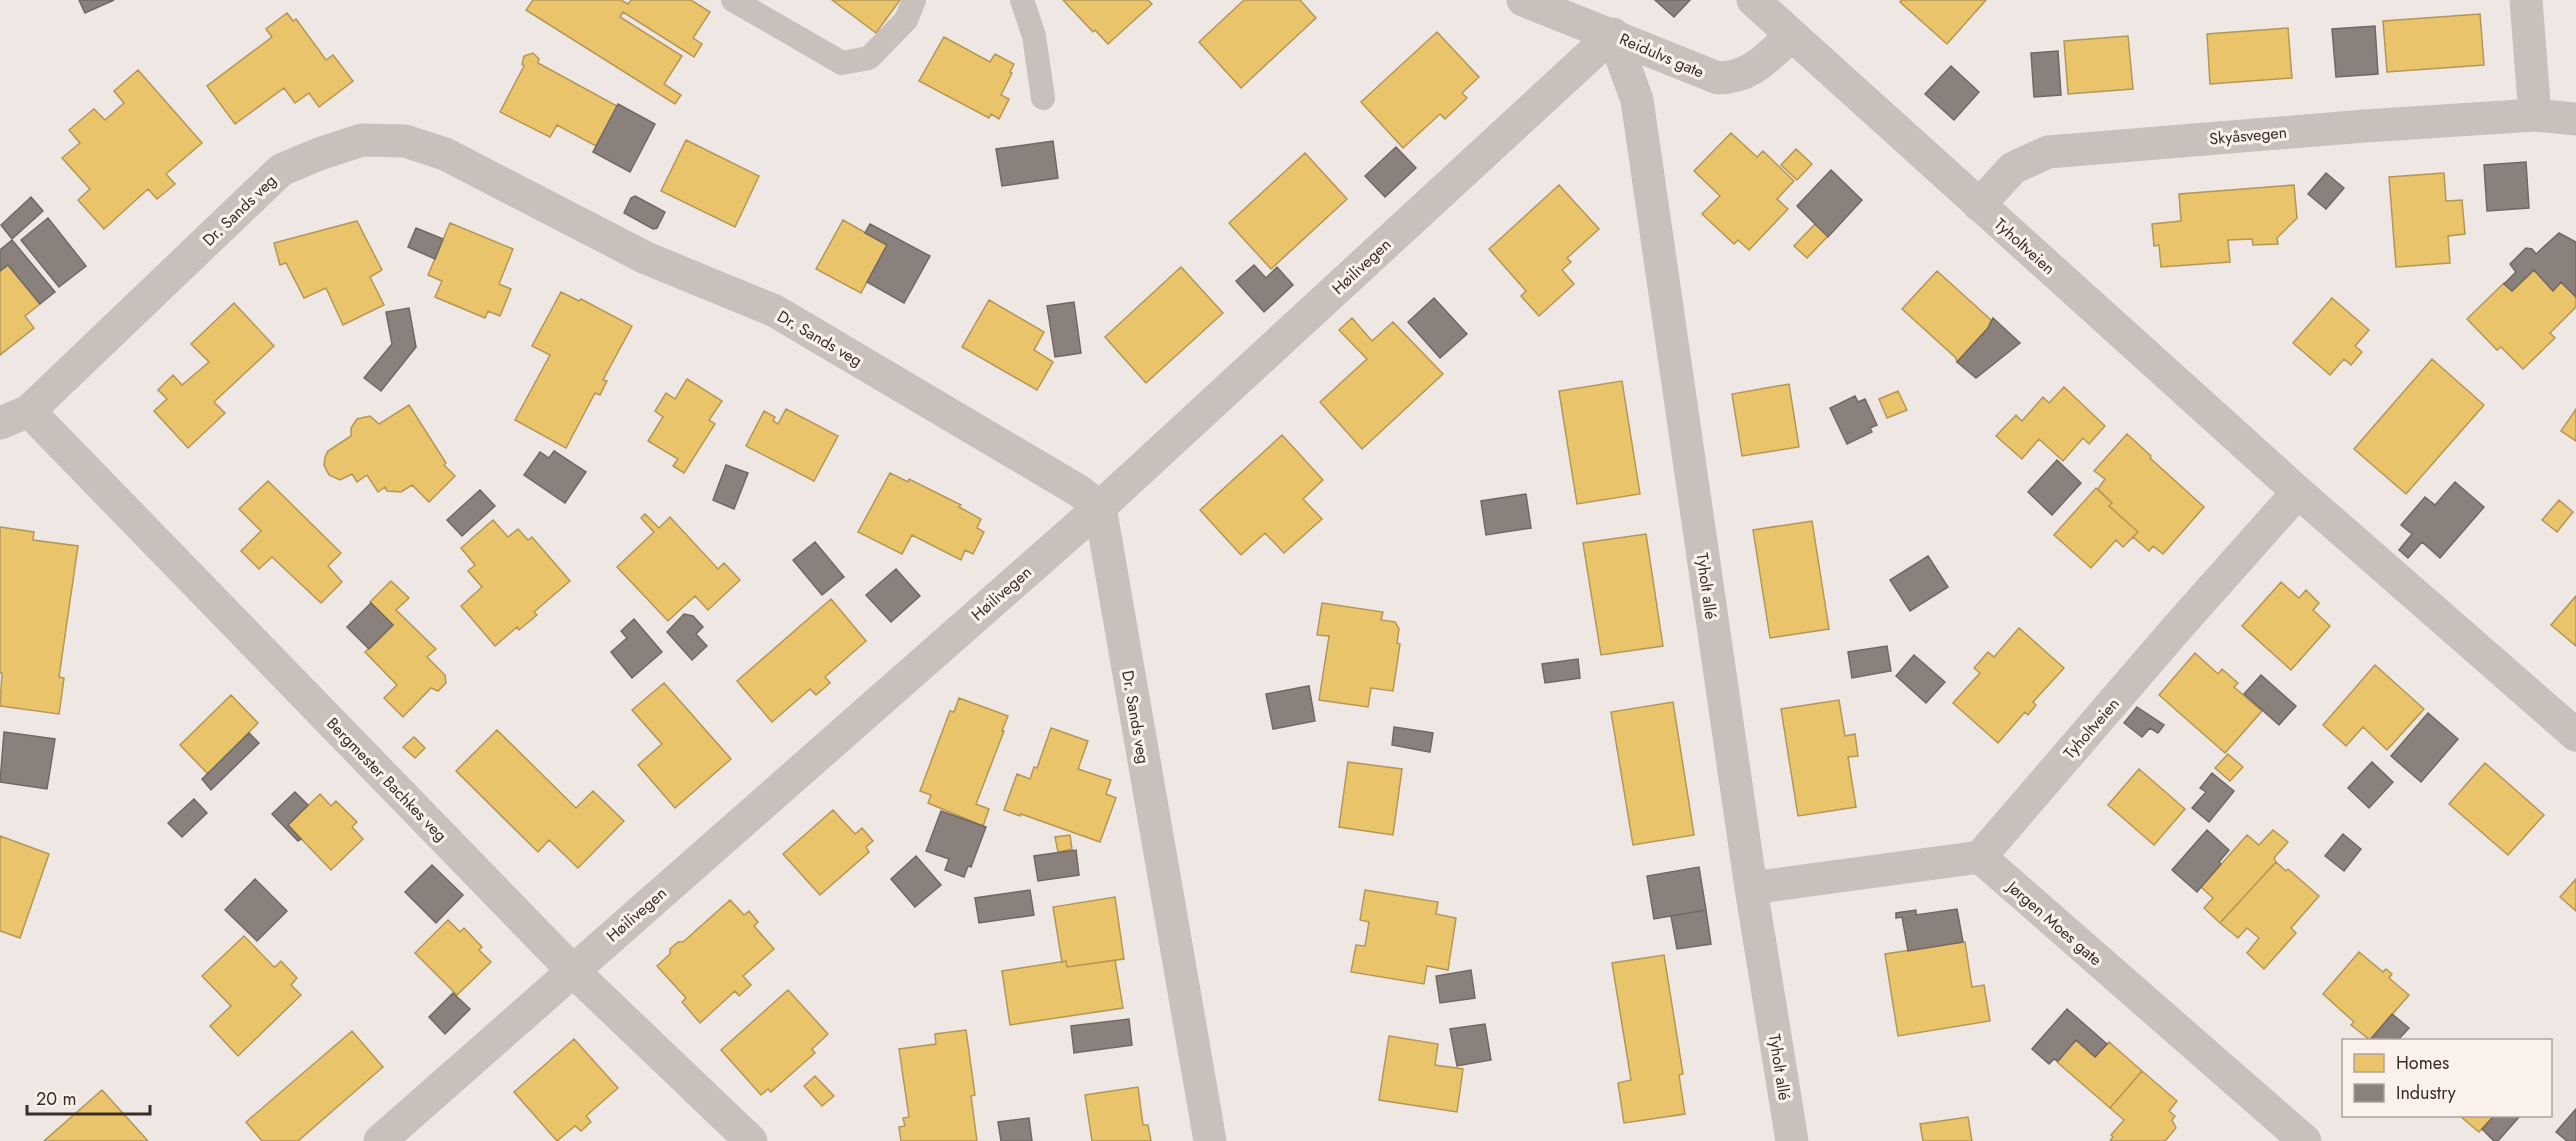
<svg xmlns="http://www.w3.org/2000/svg" width="2576" height="1141" viewBox="0 0 2576 1141" font-family="Jost,sans-serif">
<rect width="100%" height="100%" fill="#efe7e3"/>
<path fill="#e9c46a" stroke="#b49656" stroke-width="1.5" d="M533,0H621L628,4L631,0H691L710,12L693,38L702,44L694,57L623,12L620,17L682,56L664,84L681,95L675,104L526,10Z
M832,0H900L876,33Z
M1063,0H1148L1152,4L1108,44L1095,30L1093,32Z
M1244,0H1300L1316,18L1241,88L1199,42Z
M1901,0H1986L1947,44L1900,2Z
M287,13L293,21L296,19L326,60L333,55L353,81L319,107L309,93L295,103L284,88L235,124L207,86L272,37L266,29Z
M2480,14L2484,65L2387,72L2383,21Z
M2288,28L2292,78L2210,84L2207,34Z
M1437,32L1479,77L1462,93L1467,98L1445,119L1440,114L1403,148L1361,102Z
M2128,36L2133,89L2068,94L2064,41Z
M944,37L990,62L995,54L1014,64L1010,72L1012,73L1001,95L1009,99L999,119L991,114L989,118L919,81Z
M533,53L539,59L538,63L617,106L596,146L557,125L550,137L500,112L524,66L522,64L524,56Z
M138,70L202,143L166,174L175,184L157,199L148,189L104,229L78,200L90,189L62,158L80,143L69,130L94,109L105,120L124,103L114,91Z
M1731,133L1757,157L1763,151L1794,181L1777,199L1788,209L1749,250L1738,240L1734,244L1702,214L1720,196L1694,171Z
M686,140L759,176L735,227L661,191Z
M1796,149L1812,164L1797,180L1781,165Z
M1305,153L1347,199L1271,269L1229,223Z
M2444,173L2446,201L2462,200L2465,234L2448,236L2450,263L2396,267L2389,177Z
M1559,185L1599,229L1567,258L1571,262L1562,270L1574,284L1539,316L1521,296L1526,291L1489,249Z
M2294,185L2297,218L2277,238L2278,244L2253,245L2252,239L2228,240L2230,262L2161,267L2159,245L2154,246L2152,224L2181,221L2179,194Z
M843,220L887,245L861,293L816,269Z
M357,221L382,270L370,277L384,305L343,325L326,288L304,298L286,263L280,265L274,243Z
M450,223L513,249L499,284L511,289L500,316L488,311L485,318L435,297L442,281L428,275Z
M1815,224L1828,236L1807,258L1794,246Z
M8,265L40,304L25,316L34,328L0,355V271Z
M1181,267L1223,313L1146,383L1105,337Z
M2534,270L2553,291L2561,282L2576,297V307L2550,333L2555,338L2523,369L2501,347L2497,350L2467,319L2504,283L2512,291Z
M1937,271L1991,320L1988,328L1957,362L1956,358L1902,309Z
M561,292L579,301L581,299L632,326L603,380L607,381L600,395L595,393L566,448L515,420L550,355L532,346Z
M2332,298L2369,330L2355,346L2362,352L2351,365L2344,359L2330,375L2293,343Z
M989,300L1044,332L1034,350L1053,362L1037,390L962,347Z
M234,303L274,346L214,402L225,413L188,448L154,411L167,399L158,390L173,375L182,385L209,362L191,344Z
M1352,318L1372,341L1393,322L1443,374L1362,449L1320,402L1367,359L1339,330Z
M2432,359L2484,405L2406,494L2354,449Z
M687,379L722,401L709,420L715,424L684,473L673,466L678,459L648,441L663,417L655,411L666,393L675,399Z
M1622,381L1640,494L1577,504L1559,391Z
M1789,384L1799,447L1742,456L1732,394Z
M2064,387L2105,426L2089,444L2083,438L2063,461L2039,439L2022,459L1996,436L2016,415L2022,421L2043,397L2049,403Z
M1898,391L1907,410L1887,418L1879,399Z
M409,405L446,463L444,465L455,476L429,502L412,485L401,492L387,491L385,487L378,492L367,475L357,482L352,474L340,480L329,475L324,465L325,457L328,451L351,436V428L357,419L370,416L379,424Z
M786,409L838,436L814,481L746,446L764,411L775,417L773,421L778,424Z
M2576,409V441L2561,431Z
M2127,434L2151,456L2150,458L2204,507L2163,554L2153,546L2149,551L2133,537L2138,532L2109,506L2112,503L2098,489L2105,479L2094,471Z
M1282,435L1323,480L1303,499L1322,519L1284,553L1265,533L1241,555L1200,510Z
M890,473L908,482L909,479L961,505L959,507L981,519L977,528L984,532L973,554L965,550L961,560L912,535L902,554L858,532Z
M268,481L341,553L328,566L342,582L321,603L272,557L259,569L241,551L261,531L239,509Z
M2096,488L2112,503L2109,506L2138,532L2123,547L2116,540L2091,568L2054,535Z
M2559,500L2573,512L2557,532L2542,520Z
M645,514L659,528L670,517L718,569L724,563L740,580L708,610L695,596L668,621L617,567L654,532L641,518Z
M493,520L508,537L518,529L528,540L532,537L570,581L534,612L537,615L519,630L517,627L495,646L461,606L482,587L468,571L475,565L461,548Z
M1812,521L1829,629L1770,638L1753,530Z
M0,527L34,532L33,540L78,546L59,677L64,678L59,714L0,706L2,673H0Z
M1646,534L1663,646L1601,655L1583,543Z
M391,581L409,598L396,610L436,649L427,657L445,675L446,683L438,691L431,688L403,717L384,698L397,685L365,652L393,625L370,602Z
M2281,582L2299,598L2306,590L2319,603L2313,610L2330,626L2291,670L2242,626Z
M2576,596V646L2551,625Z
M831,599L866,641L825,677L830,683L816,695L810,689L772,722L737,681Z
M1322,603L1383,612L1381,620L1395,622L1399,629L1397,643L1400,644L1393,691L1371,688L1368,707L1319,700L1329,636L1317,635Z
M2019,628L2064,668L2033,702L2036,705L2028,715L2025,712L1998,743L1953,703L1980,673L1974,668L1988,652L1994,657Z
M2195,653L2218,674L2222,669L2238,683L2234,687L2262,711L2225,753L2159,695Z
M2375,665L2424,709L2387,750L2363,727L2346,746L2323,725Z
M664,683L731,759L675,808L638,765L662,744L632,710Z
M231,695L258,723L208,774L180,745Z
M959,698L1008,716L1002,731H1004L976,804L989,809L983,826L928,803L931,795L920,791L950,711L954,712Z
M1839,700L1845,736L1855,734L1858,756L1848,757L1856,807L1798,816L1781,709Z
M1673,702L1694,835L1633,845L1611,712Z
M1051,728L1088,741L1078,769L1111,780L1106,794L1116,798L1100,842L1021,814L1020,816L1004,810L1017,774L1030,779L1034,767L1037,768Z
M497,730L576,808L593,791L624,821L578,868L549,840L538,852L456,771Z
M414,737L425,748L415,758L403,747Z
M2228,754L2243,767L2230,781L2215,768Z
M1348,762L1402,769L1393,835L1339,827Z
M2485,763L2544,815L2508,855L2449,804Z
M2139,769L2185,809L2154,845L2108,805Z
M320,794L331,806L336,801L357,822L352,827L363,839L331,870L288,825Z
M833,810L855,834L862,828L873,841L866,847L869,852L820,895L783,854Z
M2273,830L2288,842L2274,858L2276,862L2220,923L2204,908L2213,898L2201,887L2247,835L2259,845Z
M1070,835L1072,849L1058,852L1055,837Z
M0,836L49,854L20,938L0,931Z
M2276,862L2286,871L2288,869L2319,896L2291,928L2296,933L2264,969L2247,953L2259,938L2247,928L2238,938L2220,923Z
M2576,879V911L2560,897Z
M1365,890L1438,902L1436,914L1456,918L1448,970L1427,966L1424,984L1351,972L1356,945L1365,946L1369,922L1360,920Z
M1115,897L1124,959L1067,967L1066,961L1062,962L1053,907Z
M730,900L744,915L749,911L758,922L754,926L774,949L743,976L751,985L739,996L735,991L700,1023L682,1002L686,998L657,966L670,954V949L678,942H683Z
M448,920L460,932L464,928L482,947L479,950L491,962L457,995L415,953Z
M244,936L273,966L275,967L281,961L297,978L291,985L301,995L238,1056L210,1026L231,1006L202,976Z
M1965,942L1972,987L1984,985L1990,1021L1898,1036L1885,954Z
M2359,952L2383,972L2386,969L2392,974L2389,978L2409,995L2370,1040L2351,1025L2354,1022L2323,994Z
M1664,955L1683,1074L1679,1075L1685,1114L1624,1123L1618,1083L1631,1080L1612,963Z
M1115,960L1123,1008L1010,1025L1002,971L1066,961L1067,967Z
M788,990L828,1034L812,1049L815,1053L771,1092L768,1089L761,1095L721,1050Z
M966,1030L975,1095L971,1096L977,1141H901L899,1127L905,1126L903,1118L909,1117L899,1049L936,1044L935,1034Z
M352,1031L383,1067L298,1141H262L246,1122Z
M1389,1036L1438,1044L1435,1065L1463,1069L1457,1112L1379,1100Z
M574,1039L618,1088L586,1116L591,1122L581,1131L575,1126L557,1141L514,1092Z
M2076,1040L2095,1057L2109,1042L2142,1071L2110,1108L2057,1062Z
M2142,1071L2177,1101L2169,1111L2175,1116L2172,1120L2176,1128L2165,1141H2110L2113,1137L2111,1135L2124,1120L2110,1108Z
M815,1076L834,1096L822,1106L804,1086Z
M1138,1087L1143,1125H1148L1151,1141H1092L1085,1095Z
M102,1090L148,1141H44Z
M2460,1116H2494L2479,1132Z
M1968,1117L1972,1141H1923L1920,1124Z"/>
<path fill="#8a817c" stroke="#726763" stroke-width="1.5" d="M79,0H114L85,13Z
M1655,0H1690L1674,17Z
M2375,26L2378,74L2336,77L2332,29Z
M2058,51L2061,95L2034,97L2031,53Z
M1951,66L1979,92L1954,120L1925,94Z
M618,104L655,124L630,172L593,152Z
M1053,141L1058,178L1002,186L996,149Z
M1396,147L1416,168L1385,197L1365,176Z
M2526,162L2529,208L2487,211L2484,165Z
M1831,170L1862,200L1828,237L1797,206Z
M2326,173L2344,188L2326,209L2308,194Z
M635,196L665,212L657,228L653,229L624,213L631,198Z
M31,197L43,211L12,239L1,225Z
M48,218L86,266L59,287L21,240Z
M870,224L930,256L904,303L867,282L887,245L865,233Z
M416,228L443,239L435,259L408,247Z
M2559,233L2576,242V297L2561,282L2553,291L2534,270L2512,291L2504,284L2516,272L2510,264L2526,248L2532,249L2536,254Z
M12,240L55,292L40,304L8,265L0,271V250Z
M1254,265L1266,278L1277,267L1293,285L1264,312L1236,281Z
M1434,298L1467,334L1440,358L1408,322Z
M1074,302L1081,353L1055,357L1047,306Z
M409,308L416,347L381,391L364,378L392,344L386,312Z
M1993,318L2020,343L1976,378L1957,362L1988,328Z
M1855,396L1858,402L1865,399L1877,425L1870,428L1872,432L1847,444L1830,408Z
M554,451L586,472L565,503L524,475L540,452L549,458Z
M2057,460L2081,483L2052,515L2028,492Z
M726,465L748,473L734,509L713,500Z
M2455,482L2484,507L2440,558L2422,542L2408,558L2399,550L2412,534L2401,525L2425,497L2435,505Z
M480,490L495,506L462,536L447,520Z
M1526,494L1531,528L1486,535L1481,501Z
M815,542L844,577L822,595L793,560Z
M1928,556L1948,587L1910,611L1890,580Z
M896,569L920,596L891,622L866,595Z
M371,603L393,625L369,649L347,627Z
M684,614L693,616L703,627L696,634L707,646L692,660L667,632Z
M634,619L662,652L632,678L611,652L627,638L621,631Z
M1887,646L1891,671L1852,678L1848,652Z
M1914,655L1945,682L1926,703L1896,676Z
M1578,659L1580,678L1545,683L1542,664Z
M2261,675L2296,706L2279,725L2244,694Z
M1309,686L1315,721L1273,729L1266,694Z
M2137,707L2164,725L2158,733L2150,728L2142,737L2124,723Z
M2428,713L2458,739L2421,782L2391,756Z
M1394,727L1433,733L1430,752L1392,745Z
M4,732L55,739L47,789L0,782Z
M249,733L259,743L211,790L202,779Z
M2372,762L2393,782L2369,808L2348,788Z
M2212,773L2234,791L2209,822L2192,808L2206,792L2200,788Z
M295,792L308,805L288,825L301,839L298,841L272,814Z
M194,799L207,813L182,837L168,823Z
M941,811L986,827L971,867L968,866L964,877L945,870L949,859L926,851Z
M2207,830L2229,850L2219,862L2221,864L2197,892L2172,870Z
M2343,834L2361,849L2344,871L2325,856Z
M1076,850L1079,875L1038,881L1034,856Z
M916,856L941,885L915,907L891,879Z
M432,865L463,895L436,923L405,892Z
M1699,867L1706,910L1654,919L1647,876Z
M255,879L287,911L257,941L225,910Z
M1030,890L1034,915L979,923L975,898Z
M1957,909L1963,942L1908,951L1902,917L1896,918V913L1916,910V915Z
M1706,910L1711,944L1677,949L1671,916Z
M1471,970L1475,998L1440,1003L1436,976Z
M453,993L470,1009L445,1034L429,1017Z
M2067,1009L2107,1044L2095,1057L2076,1040L2058,1061L2054,1059L2049,1064L2032,1049Z
M2392,1014L2409,1028L2398,1040H2370Z
M1129,1019L1132,1045L1074,1053L1071,1026Z
M1485,1024L1491,1060L1457,1066L1450,1029Z
M2576,1109V1141H2567L2556,1132Z
M2494,1116H2520L2498,1141H2494L2482,1129Z
M1029,1118L1032,1141H1001L998,1122Z"/>
<g fill="none" stroke-linecap="round" stroke-linejoin="round">
<path stroke="#c9c0bc" stroke-width="24" d="M733,0L842,63L869,58L906,20L914,0
M1022,0L1034,36L1043,98"/>
<path stroke="#c9c0bc" stroke-width="33" d="M1523,0L1718,78C1752,78 1768,56 1792,35
M1753,0L2298,492L2576,735
M2526,0L2535,115
M1979,205L2013,168L2048,152L2365,126L2535,115L2576,119
M29,411L572,970L751,1141
M0,423L29,411L281,170L319,154L362,140L405,141L445,154L646,258L775,311L1079,491L1100,507L1210,1141
M1980,857L2177,628L2298,492
M1751,888L1980,857L2305,1141
M380,1141L1100,507L1613,34L1637,100L1751,888L1792,1141"/>
</g>
<g text-anchor="middle" stroke-width="6" stroke-linejoin="round" paint-order="stroke">
<g font-size="16" fill="#3a2b29" stroke="#fbf1eb">
<text transform="translate(1662 55) rotate(23)" y="6">Reidulvs gate</text>
<text transform="translate(2248 135) rotate(-5)" y="6">Skyåsvegen</text>
<text transform="translate(239 210) rotate(-44)" y="6">Dr. Sands veg</text>
<text transform="translate(2025 246) rotate(42)" y="6">Tyholtveien</text>
<text transform="translate(1361 266) rotate(-43)" y="6">Høilivegen</text>
<text transform="translate(820 338) rotate(30)" y="6">Dr. Sands veg</text>
<text transform="translate(1707 586) rotate(82)" y="6">Tyholt allé</text>
<text transform="translate(1001 593) rotate(-41)" y="6">Høilivegen</text>
<text transform="translate(1136 717) rotate(80)" y="6">Dr. Sands veg</text>
<text transform="translate(2091 728) rotate(-49)" y="6">Tyholtveien</text>
<text transform="translate(387 779) rotate(46)" y="6">Bergmester Bachkes veg</text>
<text transform="translate(636 914) rotate(-41)" y="6">Høilivegen</text>
<text transform="translate(2055 923) rotate(41)" y="6">Jørgen Moes gate</text>
<text transform="translate(1780 1067) rotate(81)" y="6">Tyholt allé</text>
</g>
</g>
<rect x="2342" y="1039" width="210" height="78" fill="#fbf1eb" stroke="#aea29d" stroke-width="1.5"/>
<rect x="2354" y="1054" width="30" height="18" fill="#e9c46a" stroke="#aea29d" stroke-width="1.5"/>
<text x="2396" y="1069" font-size="18" fill="#3a2b29">Homes</text>
<rect x="2354" y="1084" width="30" height="18" fill="#8a817c" stroke="#aea29d" stroke-width="1.5"/>
<text x="2396" y="1099" font-size="18" fill="#3a2b29">Industry</text>
<path d="M27 1105v9h123v-9" fill="none" stroke="#3a2b29" stroke-width="3"/>
<text x="36" y="1105" font-size="18" fill="#3a2b29" stroke="#fbf1eb" stroke-width="4.5" paint-order="stroke">20 m</text>
</svg>
